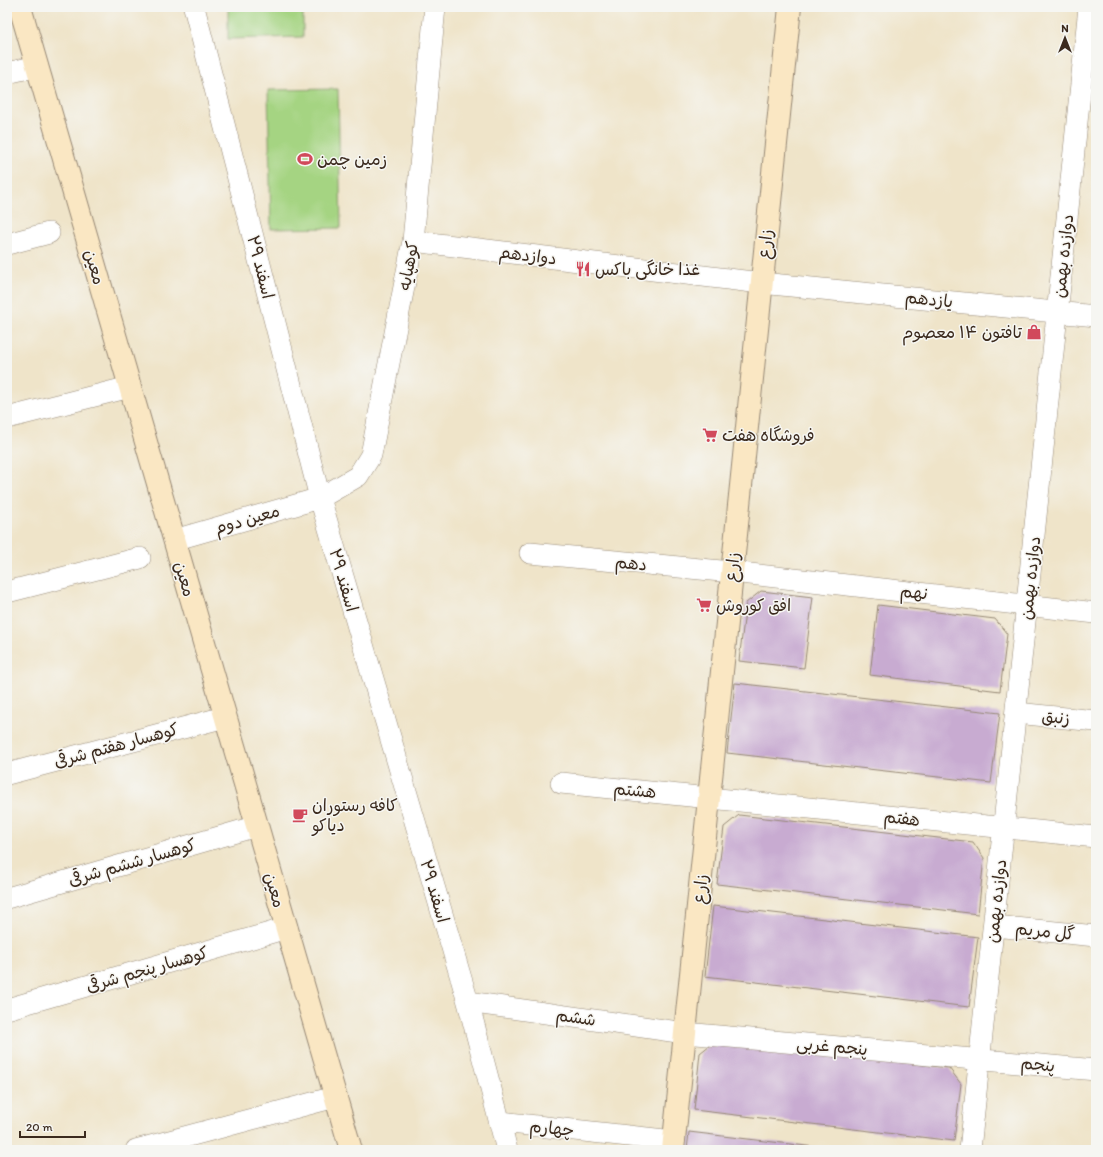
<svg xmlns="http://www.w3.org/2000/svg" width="1103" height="1157" viewBox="0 0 1103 1157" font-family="Itim,'Playpen Sans Arabic',sans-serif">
<rect width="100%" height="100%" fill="#f6f6f2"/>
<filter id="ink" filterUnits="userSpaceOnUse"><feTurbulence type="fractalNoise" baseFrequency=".025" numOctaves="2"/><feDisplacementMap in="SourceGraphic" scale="8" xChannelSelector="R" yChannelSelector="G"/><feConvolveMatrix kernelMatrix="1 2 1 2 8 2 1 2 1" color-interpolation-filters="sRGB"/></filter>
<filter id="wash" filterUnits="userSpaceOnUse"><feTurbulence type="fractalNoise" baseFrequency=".012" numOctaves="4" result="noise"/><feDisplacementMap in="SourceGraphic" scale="16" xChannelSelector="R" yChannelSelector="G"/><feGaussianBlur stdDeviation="0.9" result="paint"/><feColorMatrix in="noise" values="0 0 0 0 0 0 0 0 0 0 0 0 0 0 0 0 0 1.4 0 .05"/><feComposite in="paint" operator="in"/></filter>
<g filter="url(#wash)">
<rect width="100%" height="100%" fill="#efe4c9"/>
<path fill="#a5d482" stroke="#707f50" d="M228,7H303V37L228,39Z
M338,89L341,228L271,229L268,90Z"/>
<g id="blocks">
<path fill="#c8abd1" d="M761,591L813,597L804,668L739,661L746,603Z
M878,605L995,619L1007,634L1000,691L870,675Z
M735,683L1000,713L991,783L727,753Z
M739,815L973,842L984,858L978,914L717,884L724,827Z
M713,906L978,937L969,1007L705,976Z
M715,1041L949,1068L961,1084L954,1141L694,1110L700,1053Z
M689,1132L832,1149V1150H687Z"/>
</g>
</g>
<g filter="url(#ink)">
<use href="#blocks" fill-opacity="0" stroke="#958774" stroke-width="1"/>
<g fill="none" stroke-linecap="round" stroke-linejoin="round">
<g stroke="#958774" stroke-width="22">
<path id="street" d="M194,7L320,498L468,1002L507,1150
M7,73L37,66
M413,241L761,283L1096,316
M7,244L49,233
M7,418L130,387
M174,540L320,498L358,476L371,455L413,241L435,7
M530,553L732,572L1096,613
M7,592L140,558
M1016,713L1096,721
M7,774L225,717
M561,783L1096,837
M7,898L257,826
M994,926L1096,936
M468,1002L685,1033L1096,1070
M7,1009L287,928
M501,1122L674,1141
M136,1150L335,1097
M970,1150L1089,7"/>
</g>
<g stroke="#958774" stroke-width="24">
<path id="secondary" d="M20,7L351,1150
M673,1150L790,7"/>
</g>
<use href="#street" stroke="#fff" stroke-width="21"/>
<use href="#secondary" stroke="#fae7c3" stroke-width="22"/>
</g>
</g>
<defs>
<g id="stadium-bare" transform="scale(1.2)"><path d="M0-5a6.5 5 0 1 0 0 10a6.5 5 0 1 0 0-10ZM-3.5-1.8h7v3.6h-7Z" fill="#d1495b" stroke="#f6f6f2" stroke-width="2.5" paint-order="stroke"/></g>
<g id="restaurant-bare" transform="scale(1.2)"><path d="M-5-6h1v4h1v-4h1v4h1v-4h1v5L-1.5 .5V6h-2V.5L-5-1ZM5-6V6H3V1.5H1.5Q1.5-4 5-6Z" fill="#d1495b" stroke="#f6f6f2" stroke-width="2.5" paint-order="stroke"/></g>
<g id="shop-bare" transform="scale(1.2)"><path d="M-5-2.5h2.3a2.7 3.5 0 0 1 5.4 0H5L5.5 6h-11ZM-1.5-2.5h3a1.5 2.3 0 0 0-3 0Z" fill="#d1495b" stroke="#f6f6f2" stroke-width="2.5" paint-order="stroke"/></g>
<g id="supermarket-bare" transform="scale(1.2)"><path d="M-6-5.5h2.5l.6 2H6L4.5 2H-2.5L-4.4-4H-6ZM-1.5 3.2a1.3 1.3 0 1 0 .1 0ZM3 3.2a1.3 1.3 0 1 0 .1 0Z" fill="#d1495b" stroke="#f6f6f2" stroke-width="2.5" paint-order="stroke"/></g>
<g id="cafe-bare" transform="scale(1.2)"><path d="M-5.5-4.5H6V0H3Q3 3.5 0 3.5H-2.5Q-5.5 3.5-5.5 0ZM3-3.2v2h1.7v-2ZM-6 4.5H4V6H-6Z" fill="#d1495b" stroke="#f6f6f2" stroke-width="2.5" paint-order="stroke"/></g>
</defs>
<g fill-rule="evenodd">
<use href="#stadium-bare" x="305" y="159"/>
<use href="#restaurant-bare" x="583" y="269"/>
<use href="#shop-bare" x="1034" y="332"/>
<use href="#supermarket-bare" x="710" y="435"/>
<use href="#supermarket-bare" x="704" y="605"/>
<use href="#cafe-bare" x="300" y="815"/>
</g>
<g text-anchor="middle" stroke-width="3" stroke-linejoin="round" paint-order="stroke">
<g font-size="17" fill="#3b2a1e" stroke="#f6f6f2" text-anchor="start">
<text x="317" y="165">زمین چمن</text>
<text x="595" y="275">غذا خانگی باکس</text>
<text x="1022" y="338" text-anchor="end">تافتون ۱۴ معصوم</text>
<text x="722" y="441">فروشگاه هفت</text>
<text x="716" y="611">افق کوروش</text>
<text x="312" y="811">کافه رستوران<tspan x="312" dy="20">دیاکو</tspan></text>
</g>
<g font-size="17" fill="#3b2a1e" stroke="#f6f6f2">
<text transform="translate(765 244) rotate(-84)" y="6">زارع</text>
<text transform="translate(528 255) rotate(7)" y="6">دوازدهم</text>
<text transform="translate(1063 256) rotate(-84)" y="6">دوازده بهمن</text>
<text transform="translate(408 266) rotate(-80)" y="6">کوهپایه</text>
<text transform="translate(95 267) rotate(74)" y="6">معین</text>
<text transform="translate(261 267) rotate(76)" y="6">۲۹ اسفند</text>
<text transform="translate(929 299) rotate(6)" y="6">یازدهم</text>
<text transform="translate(247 519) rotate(-16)" y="6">معین دوم</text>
<text transform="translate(631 563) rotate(5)" y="6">دهم</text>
<text transform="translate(732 567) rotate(-84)" y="6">زارع</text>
<text transform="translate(1030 578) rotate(-84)" y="6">دوازده بهمن</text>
<text transform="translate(185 579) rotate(74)" y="6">معین</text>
<text transform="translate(344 580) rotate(74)" y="6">۲۹ اسفند</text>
<text transform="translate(914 592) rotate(6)" y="6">نهم</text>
<text transform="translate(1056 717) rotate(5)" y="6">زنبق</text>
<text transform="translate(116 745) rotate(-15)" y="6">کوهسار هفتم شرقی</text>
<text transform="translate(635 790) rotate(5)" y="6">هشتم</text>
<text transform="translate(902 818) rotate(6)" y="6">هفتم</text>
<text transform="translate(132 862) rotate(-16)" y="6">کوهسار ششم شرقی</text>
<text transform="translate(700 889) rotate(-84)" y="6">زارع</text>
<text transform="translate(275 890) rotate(74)" y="6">معین</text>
<text transform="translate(435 891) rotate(74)" y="6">۲۹ اسفند</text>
<text transform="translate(996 901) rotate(-84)" y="6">دوازده بهمن</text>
<text transform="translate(1045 931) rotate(6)" y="6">گل مریم</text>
<text transform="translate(147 969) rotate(-16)" y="6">کوهسار پنجم شرقی</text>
<text transform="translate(576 1017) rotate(8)" y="6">ششم</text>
<text transform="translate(832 1046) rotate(5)" y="6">پنجم غربی</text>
<text transform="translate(1038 1064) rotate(6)" y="6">پنجم</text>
<text transform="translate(552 1128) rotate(6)" y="6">چهارم</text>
</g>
</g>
<rect width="1103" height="1157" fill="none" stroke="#f6f6f2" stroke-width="24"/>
<g transform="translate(1065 38)" stroke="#f6f6f2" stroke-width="3" paint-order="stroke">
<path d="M0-3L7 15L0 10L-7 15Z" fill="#3b2a1e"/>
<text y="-6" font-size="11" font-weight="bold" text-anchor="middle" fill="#3b2a1e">N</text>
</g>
<path d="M20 1131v6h65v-6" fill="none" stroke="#3b2a1e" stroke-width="2"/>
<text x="26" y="1131" font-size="12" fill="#3b2a1e" stroke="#f6f6f2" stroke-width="3" paint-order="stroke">20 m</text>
</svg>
